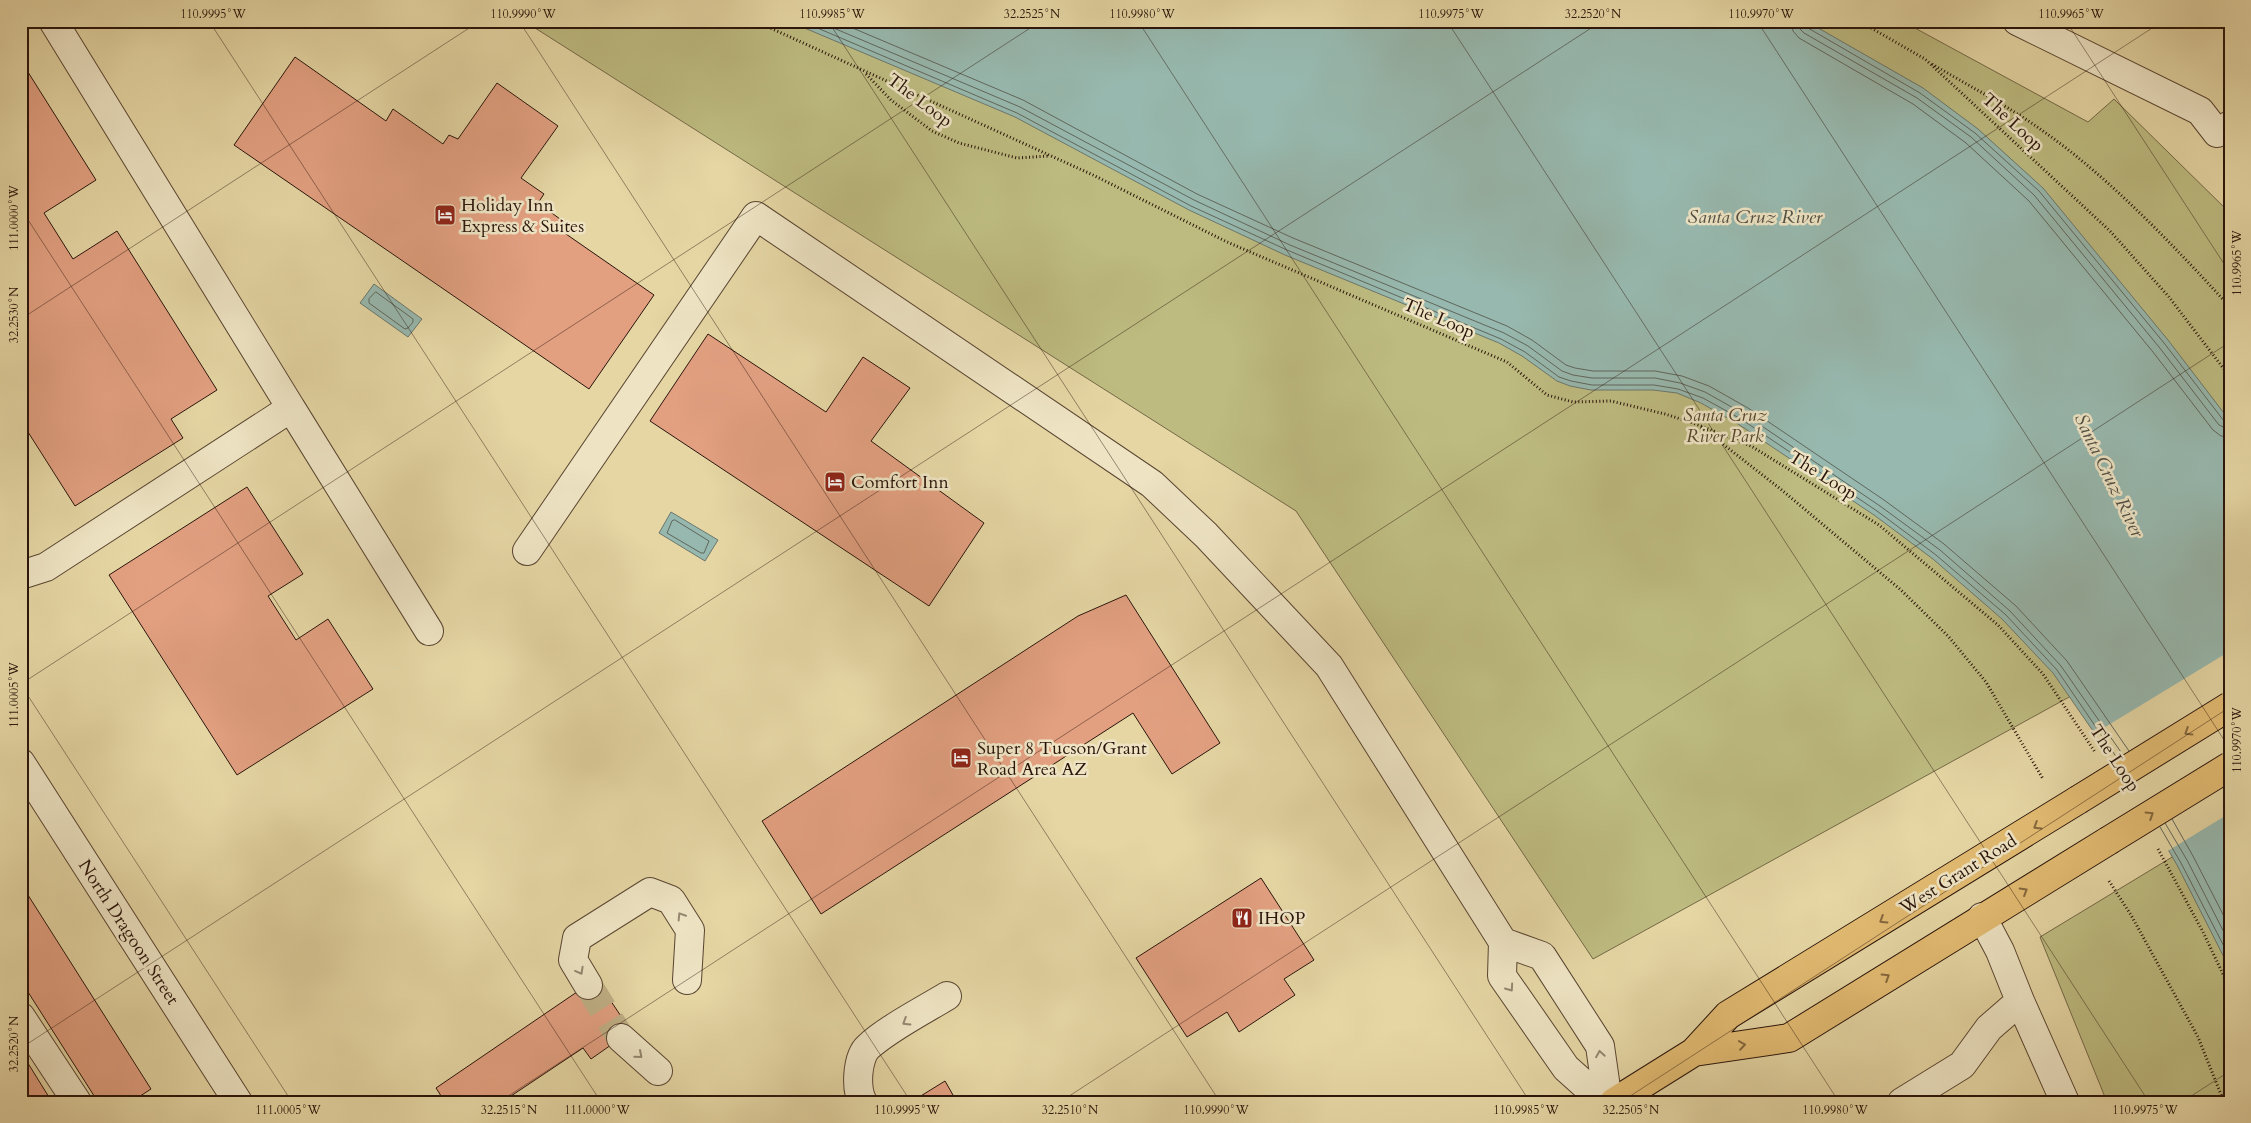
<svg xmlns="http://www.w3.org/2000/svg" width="2251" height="1123" viewBox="0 0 2251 1123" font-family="Cardo,serif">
<rect width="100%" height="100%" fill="#e5d6a4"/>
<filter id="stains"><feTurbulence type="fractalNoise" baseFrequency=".004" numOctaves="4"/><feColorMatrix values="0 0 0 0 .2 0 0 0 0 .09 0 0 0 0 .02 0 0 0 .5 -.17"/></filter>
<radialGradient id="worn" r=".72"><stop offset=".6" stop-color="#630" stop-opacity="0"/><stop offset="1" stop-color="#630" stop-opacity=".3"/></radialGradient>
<path fill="#bdbb80" stroke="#746846" d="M524,21H1902L2088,122L2114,99L2230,213V604L2091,685L1593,959L1296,511Z
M2230,822V1102H2107L2040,937Z"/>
<path fill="#97b8ae" stroke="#6b776d" d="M788,21H1806L1923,88L1978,129L2043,188L2168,340L2230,421V969L2177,865L2133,789L2053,673L2002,619L1933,559L1874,515L1738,424L1701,403L1677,393L1653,390H1591L1570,386L1557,381L1522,356L1499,343L1285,255L1189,210L1015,117Z
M374,284L422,319L408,337L360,303Z
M671,512L718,540L705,561L659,533Z"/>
<path fill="#e5d6a4" d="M2230,651V813L2166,852L2130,791L2092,735Z"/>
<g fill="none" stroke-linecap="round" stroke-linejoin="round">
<path stroke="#60665c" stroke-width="1" d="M801,21L1017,113L1191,206L1287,250L1501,339L1525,352L1559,377L1571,381L1592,385H1654L1678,389L1703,398L1741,419L1877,511L1936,555L2006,615L2057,670L2117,758
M817,21L1020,107L1194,200L1290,245L1504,333L1528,346L1562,371L1573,375L1592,378H1655L1680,383L1705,392L1744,414L1880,506L1940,550L2010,611L2061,666L2123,755
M836,21L1023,100L1197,194L1293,238L1507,326L1532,340L1566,365L1575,368L1593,371H1655L1682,376L1709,386L1748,408L1884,500L1944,544L2016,606L2067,661L2129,751
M1791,21L1793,31L1799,38L1913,104L1966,143L2029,201L2153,352L2213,430L2221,436L2230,437
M1798,21L1799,28L1804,33L1917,98L1971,137L2034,195L2159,347L2219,425L2230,430
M1805,21L1808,28L1920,93L1975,133L2039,191L2164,343L2224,421L2230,424
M376,292L413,319V322L408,328L405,329L369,303V299Z
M675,520L709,541L704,553H701L667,533L672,521Z
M2172,819L2193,856L2230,928
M2165,823L2187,860L2230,944
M2160,827L2181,863L2230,958"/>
</g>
<path fill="#e2a081" stroke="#2a150b" d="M295,57L386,121L393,109L443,144L449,135L458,139L497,83L558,126L521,178L544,194L538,203L571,227L566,234L654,295L589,389L234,145Z
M21,61L96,180L44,213L73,259L117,231L217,390L171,419L183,438L75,506L21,421Z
M708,334L826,412L863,357L910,388L871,441L984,523L929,606L650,421Z
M247,487L303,574L268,596L296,640L328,619L373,689L237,775L109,575Z
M1126,595L1220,743L1172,774L1133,713L821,914L762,821L1078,616Z
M1261,878L1314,960L1284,979L1295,995L1239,1032L1227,1012L1187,1037L1136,958Z
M21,884L151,1089L131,1102H98L21,981Z
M596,979L631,1031L591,1059L583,1048L502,1102H445L436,1088Z
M21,1052L52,1102H28L24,1095L21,1097Z
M945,1081L957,1102H911Z"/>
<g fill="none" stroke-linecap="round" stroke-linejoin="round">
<path stroke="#c0af85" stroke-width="28" stroke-dasharray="28 14" stroke-linecap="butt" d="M588,985L621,1038"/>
<g stroke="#594531" stroke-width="30">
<path id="minor" d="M2017,21L2200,111L2217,133L2230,125
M291,408L429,631
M527,551L756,216L1152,484L1206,535L1329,666L1503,942L1502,976L1566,1068L1604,1102
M21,575L46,567L291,408L53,21
M21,763L238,1102
M1503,942L1542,956L1600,1046L1608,1102
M588,985L573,960L577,938L650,892L671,900L690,930L687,980
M2020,1001L2065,1102
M21,1017L77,1102
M621,1038L658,1071
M863,1102C855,1090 857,1057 868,1047C887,1029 924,1010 947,996
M1902,1102L1962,1065L1989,1028L2020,1001L2000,951L1982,917"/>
</g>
<g stroke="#2a150b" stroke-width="30">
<path id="major" d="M1694,1052L1789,1038L2108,841
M1614,1102L1694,1052L1728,1015L2078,800"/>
</g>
<path stroke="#2a150b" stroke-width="3" stroke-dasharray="1 2.5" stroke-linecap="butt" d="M755,21L1093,175L1227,242L1507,362L1547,395L1573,402L1611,401L1665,414L1696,424L1751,446L1879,525L1998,625L2043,674L2095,752
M1859,21L1925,59L2110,231L2169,297L2230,377
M1932,64C1969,86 2008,106 2043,131C2110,178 2174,246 2230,307
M866,74L891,100L932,131L959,143L1017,158L1049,156
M1701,427L1783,491L1901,590L1948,636L1986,682L2043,779
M2158,849L2203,932L2230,989
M2109,881L2131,915L2198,1037L2224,1102"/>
<use href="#minor" stroke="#eee4c4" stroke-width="28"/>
<use href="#major" stroke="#e2bb72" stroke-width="28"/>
<g stroke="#2a150b" stroke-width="30" stroke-linecap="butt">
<path id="major-bridge" d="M2078,800L2230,706
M2108,841L2230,766"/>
</g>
<use href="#major-bridge" stroke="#e2bb72" stroke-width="28"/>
</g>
<defs><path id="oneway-chevron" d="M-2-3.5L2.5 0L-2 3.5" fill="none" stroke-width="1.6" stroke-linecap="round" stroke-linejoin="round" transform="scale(1.25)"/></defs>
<g stroke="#86683e">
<use href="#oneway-chevron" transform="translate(2188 732) rotate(148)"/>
<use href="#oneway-chevron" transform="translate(2150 815) rotate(-32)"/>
<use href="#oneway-chevron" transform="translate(2037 826) rotate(148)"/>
<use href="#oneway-chevron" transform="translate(2024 891) rotate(-31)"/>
<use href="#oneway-chevron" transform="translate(1883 920) rotate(148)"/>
<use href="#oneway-chevron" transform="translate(1886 977) rotate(-32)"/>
<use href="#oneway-chevron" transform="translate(1742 1045) rotate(-8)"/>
</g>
<g stroke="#968771">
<use href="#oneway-chevron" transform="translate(681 916) rotate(-122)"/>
<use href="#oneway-chevron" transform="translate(580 971) rotate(61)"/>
<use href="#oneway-chevron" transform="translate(1510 988) rotate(55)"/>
<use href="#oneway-chevron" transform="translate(906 1022) rotate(148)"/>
<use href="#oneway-chevron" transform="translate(1600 1054) rotate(-99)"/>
<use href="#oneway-chevron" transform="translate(639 1055) rotate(41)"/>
</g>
<path fill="none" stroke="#2a150b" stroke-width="1" stroke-opacity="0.45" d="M209,21L911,1102M519,21L1220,1102M828,21L1530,1102M1138,21L1839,1102M1447,21L2149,1102M1757,21L2230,749M2066,21L2230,273M21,209L601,1102M21,319L480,21M21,684L1041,21M21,685L292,1102M21,1048L1602,21M499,1102L2163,21M1060,1102L2230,342M1621,1102L2230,707M2182,1102L2230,1071"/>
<defs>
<g id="hotel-square" transform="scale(1.125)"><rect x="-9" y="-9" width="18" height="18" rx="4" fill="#8f2418" stroke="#eee4c4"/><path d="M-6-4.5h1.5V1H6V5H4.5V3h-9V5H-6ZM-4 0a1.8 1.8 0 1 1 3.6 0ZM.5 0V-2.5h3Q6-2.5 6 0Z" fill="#fff"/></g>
<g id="restaurant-square" transform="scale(1.125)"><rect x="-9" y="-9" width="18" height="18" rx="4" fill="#8f2418" stroke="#eee4c4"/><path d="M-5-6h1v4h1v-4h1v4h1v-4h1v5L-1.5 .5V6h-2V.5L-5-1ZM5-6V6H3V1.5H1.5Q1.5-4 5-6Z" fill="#fff"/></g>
</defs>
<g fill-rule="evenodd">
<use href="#hotel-square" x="445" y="215"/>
<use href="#hotel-square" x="835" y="482"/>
<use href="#hotel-square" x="961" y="758"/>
<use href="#restaurant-square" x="1242" y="918"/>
</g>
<g text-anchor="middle" stroke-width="5" stroke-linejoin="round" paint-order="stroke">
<g font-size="18" fill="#2a150b" stroke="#eee4c4">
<text transform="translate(920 100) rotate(37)" y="6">The Loop</text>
<text transform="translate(2013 122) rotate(43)" y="6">The Loop</text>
<text transform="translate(1439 318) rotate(23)" y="6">The Loop</text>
<text transform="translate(1823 475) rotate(32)" y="6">The Loop</text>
<text transform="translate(2115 758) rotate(57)" y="6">The Loop</text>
<text transform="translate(1958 874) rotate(-32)" y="6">West Grant Road</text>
<text transform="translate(129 932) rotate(57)" y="6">North Dragoon Street</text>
</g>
<g font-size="18" fill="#2a150b" stroke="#eee4c4" text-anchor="start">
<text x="461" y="211">Holiday Inn<tspan x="461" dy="21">Express &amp; Suites</tspan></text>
<text x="851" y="488">Comfort Inn</text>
<text x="977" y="754">Super 8 Tucson/Grant<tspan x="977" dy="21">Road Area AZ</tspan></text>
<text x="1258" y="924">IHOP</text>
</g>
<g font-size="18" font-style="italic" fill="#56472e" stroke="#eee4c4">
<text x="1725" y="421">Santa Cruz<tspan x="1725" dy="21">River Park</tspan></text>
</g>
<g font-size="19" font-style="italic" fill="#504e44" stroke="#eee4c4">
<text x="1755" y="223">Santa Cruz River</text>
<text transform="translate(2110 475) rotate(64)" y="7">Santa Cruz River</text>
</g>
</g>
<rect width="2251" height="1123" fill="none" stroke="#e5d6a4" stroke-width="55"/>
<rect x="28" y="28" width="2196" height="1068" fill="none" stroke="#2a150b" stroke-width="2"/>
<g font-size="12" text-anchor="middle" fill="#2a150b">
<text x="213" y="18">110.9995°W</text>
<text x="523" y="18">110.9990°W</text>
<text x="832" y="18">110.9985°W</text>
<text x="1032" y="18">32.2525°N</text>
<text x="1142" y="18">110.9980°W</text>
<text x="1451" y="18">110.9975°W</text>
<text x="1593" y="18">32.2520°N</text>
<text x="1761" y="18">110.9970°W</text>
<text x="2071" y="18">110.9965°W</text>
<text transform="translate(14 218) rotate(-90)" y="4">111.0000°W</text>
<text transform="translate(2237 263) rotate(-90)" y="4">110.9965°W</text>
<text transform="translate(14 315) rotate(-90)" y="4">32.2530°N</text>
<text transform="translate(14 695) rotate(-90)" y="4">111.0005°W</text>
<text transform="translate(2237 740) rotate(-90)" y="4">110.9970°W</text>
<text transform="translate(14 1044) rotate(-90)" y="4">32.2520°N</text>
<text x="288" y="1114">111.0005°W</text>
<text x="509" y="1114">32.2515°N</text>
<text x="597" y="1114">111.0000°W</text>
<text x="907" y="1114">110.9995°W</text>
<text x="1070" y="1114">32.2510°N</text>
<text x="1216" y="1114">110.9990°W</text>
<text x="1526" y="1114">110.9985°W</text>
<text x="1631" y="1114">32.2505°N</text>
<text x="1835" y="1114">110.9980°W</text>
<text x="2145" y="1114">110.9975°W</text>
</g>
<rect width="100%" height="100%" filter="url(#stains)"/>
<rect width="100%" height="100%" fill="url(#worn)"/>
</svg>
